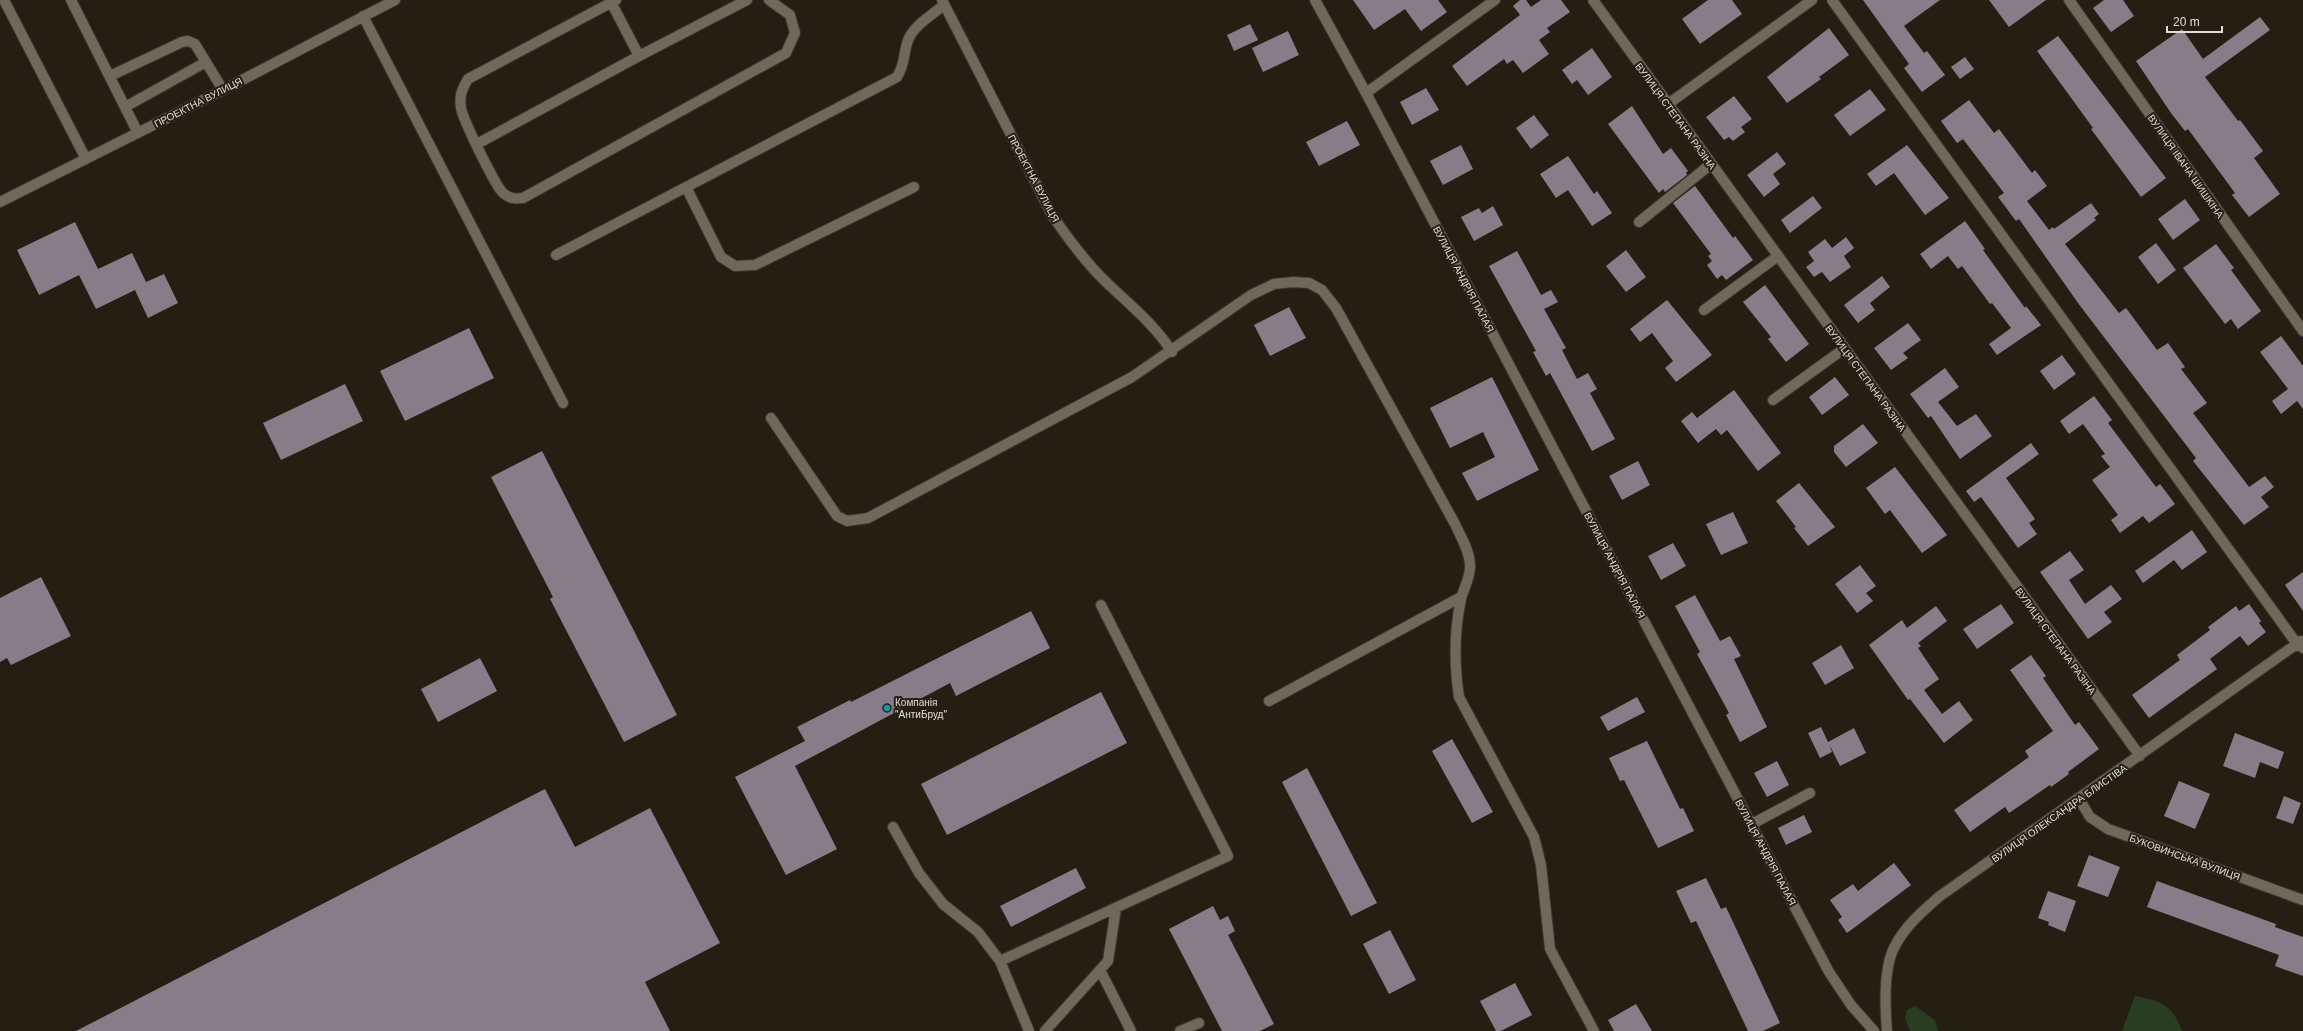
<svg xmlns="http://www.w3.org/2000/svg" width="2303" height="1031" viewBox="0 0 2303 1031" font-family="Helvetica,sans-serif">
<rect width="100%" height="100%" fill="#251f13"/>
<path fill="#283d21" d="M2135,996C2161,1001 2173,1005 2182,1031H2122Z
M1915,1006L1935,1020L1938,1031H1910L1905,1018L1907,1010Z"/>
<path fill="#877d89" d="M1353,0H1438L1447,12L1421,31L1405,9L1374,30Z
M1520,0H1526L1531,7L1541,0H1561L1570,12L1547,28L1550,32L1539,40L1549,54L1523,73L1513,60L1507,64L1504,59L1467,86L1452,66L1520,15L1513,6Z
M1708,0H1732L1742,14L1700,44L1682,19Z
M1863,0H1940L1904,26L1924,53L1927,51L1945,75L1922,92L1904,68L1909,64Z
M1989,0H2046L2009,27Z
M2104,0H2123L2134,16L2111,32L2093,8Z
M2260,17L2270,30L2205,77L2238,121L2240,120L2263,151L2254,158L2280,194L2249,217L2232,195L2235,193L2188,129L2185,131L2171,113L2136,61L2182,29L2203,59Z
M1250,24L1258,40L1234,51L1227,35Z
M1829,28L1849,55L1819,77L1821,79L1787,103L1767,77Z
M1288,31L1299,55L1263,72L1252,48Z
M2058,36L2166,178L2141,197L2091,129L2093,128L2037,51Z
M1592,48L1612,77L1588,95L1577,80L1572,84L1562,70Z
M1965,57L1974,69L1960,79L1951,67Z
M1426,88L1439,110L1412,125L1400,102Z
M1870,89L1886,110L1850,136L1834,115Z
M1734,96L1752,119L1741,127L1745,132L1733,141L1729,137L1724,140L1706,117Z
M1969,100L1994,133L1999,129L2032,173L2035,170L2047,186L2027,201L2049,230L2053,227L2054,229L2091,203L2099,214L2094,218L2096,220L2065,244L2119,313L2126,308L2157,350L2168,343L2185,367L2181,369L2207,403L2193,413L2249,487L2265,476L2274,487L2261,497L2269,507L2244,525L2193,461L2196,458L2078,303L2019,219L2016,221L1998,197L2004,193L1963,139L1957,143L1941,121Z
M1632,106L1663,154L1671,148L1688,171L1686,173L1687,175L1665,192L1663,189L1659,193L1608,124Z
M1534,115L1549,135L1531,149L1516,128Z
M1347,121L1360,145L1319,166L1306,142Z
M1461,145L1473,169L1443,185L1430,161Z
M1907,145L1949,198L1925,215L1894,173L1876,186L1867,174Z
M1777,152L1786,164L1773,174L1780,184L1764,197L1747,175Z
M1568,156L1594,194L1597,191L1612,213L1592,226L1568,190L1556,198L1540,174Z
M1695,186L1733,238L1735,236L1753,260L1726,280L1722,275L1717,279L1707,265L1712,261L1708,256L1711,254L1673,203Z
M1813,196L1822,208L1790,233L1781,220Z
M2185,199L2200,220L2173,240L2158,219Z
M1493,206L1503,225L1474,241L1461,217L1479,208L1482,213Z
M1965,221L1985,249L1983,250L2025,308L2026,306L2041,325L1997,355L1989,344L2011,328L1992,303L1990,304L1962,266L1958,269L1948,256L1931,269L1920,254Z
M75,222L98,269L132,253L146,282L164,274L178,303L148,318L135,290L96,309L79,275L39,295L17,250Z
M1846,237L1854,248L1844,256L1851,267L1830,282L1822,272L1814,277L1806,267L1814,261L1808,252L1825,239L1832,248Z
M2156,243L2176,270L2158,284L2138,257Z
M2216,244L2234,268L2231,270L2261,311L2238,329L2231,319L2225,324L2183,268Z
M1626,250L1646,277L1626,292L1606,266Z
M1517,251L1541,295L1551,290L1558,302L1544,309L1566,348L1562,350L1577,379L1588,373L1597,389L1590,393L1615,439L1592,451L1550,373L1546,376L1533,352L1536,351L1489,266Z
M1882,276L1890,287L1870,303L1875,310L1858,323L1844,305Z
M1765,285L1809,344L1786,362L1768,339L1771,337L1743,302Z
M1667,300L1712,355L1676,382L1665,368L1673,361L1652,333L1640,342L1630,329Z
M1289,307L1306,338L1270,356L1254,325Z
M1908,323L1921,340L1903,353L1908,358L1891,370L1874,348Z
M469,328L494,378L405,421L380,371Z
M2281,336L2303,366V409L2297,401L2281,414L2272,401L2288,389L2260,352Z
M2062,355L2076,374L2054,390L2040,371Z
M1945,368L1959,387L1938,402L1957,426L1976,414L1992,436L1960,459L1931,416L1928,418L1910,394Z
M1492,377L1539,470L1477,501L1462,473L1495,457L1483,432L1450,448L1430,408Z
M1835,377L1849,395L1822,415L1809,397Z
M345,384L363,421L281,460L263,423Z
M1734,390L1781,453L1758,471L1727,430L1721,435L1716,429L1698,443L1681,421L1692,412L1697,418Z
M2094,396L2112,420L2108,423L2156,487L2160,484L2175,504L2149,523L2143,516L2120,533L2111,520L2118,515L2092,480L2110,467L2101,456L2105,454L2083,424L2069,434L2060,421Z
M1863,424L1878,443L1846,467L1834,452V446Z
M2031,443L2039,454L2006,478L2035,519L2029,523L2037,534L2018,548L1981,497L1974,502L1966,491Z
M542,451L677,715L624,742L550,599L553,597L491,477Z
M1638,461L1650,485L1622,500L1609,476Z
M1895,467L1947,535L1922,553L1890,510L1885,514L1866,488Z
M1799,483L1835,527L1808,546L1794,528L1796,527L1776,501Z
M1733,512L1748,543L1721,555L1706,524Z
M2192,530L2207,552L2182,570L2174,560L2143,583L2135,571Z
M1673,543L1686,566L1661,580L1648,556Z
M2070,551L2084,570L2069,580L2085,604L2111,585L2122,599L2104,612L2112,622L2088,639L2040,572Z
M1860,565L1876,586L1866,593L1873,601L1857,613L1835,584Z
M2303,572V611L2285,585Z
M41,577L71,636L11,665L7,658L0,662V598Z
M1695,595L1720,641L1730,636L1741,656L1734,659L1767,727L1740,742L1726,715L1729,713L1697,654L1700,652L1675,606Z
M2001,604L2014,623L1977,649L1963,629Z
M2249,604L2261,621L2259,623L2266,632L2248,646L2240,636L2210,659L2217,669L2149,718L2132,695L2180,660L2177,655L2210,630L2208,627L2236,606L2239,611Z
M1936,606L1947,621L1918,643L1921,646L1918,648L1939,679L1924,690L1942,714L1959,701L1973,720L1944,743L1910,699L1908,700L1869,645L1902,620L1907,628Z
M1031,611L1050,648L956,696L950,683L795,766L837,849L786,875L735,777L805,741L797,727L850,700L851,702Z
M1841,645L1854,668L1825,685L1812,663Z
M2031,655L2046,676L2043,678L2075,725L2079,722L2099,749L2068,772L2069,774L2051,787L2050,785L2009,813L2005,807L1970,832L1954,810L2029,757L2025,751L2053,731L2010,670Z
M480,658L497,691L438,722L421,689Z
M1101,692L1127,743L947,835L921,784Z
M1637,697L1645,712L1608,731L1600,717Z
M1821,727L1828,742L1854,728L1866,753L1840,766L1829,744L1832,752L1820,758L1808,733Z
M2235,733L2284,752L2278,769L2260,762L2255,778L2223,766Z
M1452,739L1493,812L1472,823L1432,751Z
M1647,741L1680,809L1683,808L1694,831L1658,848L1624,780L1620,781L1609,758Z
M1777,761L1789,785L1767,797L1754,773Z
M1307,768L1377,903L1351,916L1282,782Z
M2179,781L2210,794L2195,829L2164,816Z
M545,789L575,847L650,808L720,943L645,982L670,1031H76Z
M2284,796L2301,803L2293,824L2276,818Z
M1804,815L1812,832L1786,845L1778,828Z
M2089,855L2120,867L2108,897L2077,886Z
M1894,863L1911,885L1847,933L1838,920L1842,917L1830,900L1853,884L1858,891Z
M1076,868L1086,888L1011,927L1000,906Z
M1706,878L1721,909L1726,907L1780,1023L1763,1031H1748L1696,921L1691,923L1676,891Z
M2157,881L2276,924L2275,927L2303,937V976L2275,966L2279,955L2147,907Z
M2048,891L2076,901L2065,932L2048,925L2049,922L2038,918Z
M1213,906L1220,920L1228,916L1235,931L1228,935L1274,1024L1260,1031H1222L1169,929Z
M1390,930L1416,980L1389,994L1363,944Z
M1515,983L1532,1015L1501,1031H1496L1480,1001Z
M1636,1004L1652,1031H1614L1608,1020Z"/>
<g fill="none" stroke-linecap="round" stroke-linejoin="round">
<g stroke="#3d3831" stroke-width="12">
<path id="minor" d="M4,0L86,159
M71,0L138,133
M616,0L468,79C462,89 459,96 461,108C463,120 495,185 503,193C510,199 515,199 523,198L786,53L795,33L790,15L769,0
M942,0L1052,215C1067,237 1083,259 1102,278C1126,302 1154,323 1172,352
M1315,0L1366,93L1829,972L1851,1005L1874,1031
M1593,0L2140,756
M1832,0L2297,644L2303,648
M2069,0L2303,331
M363,16L563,403
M639,56L747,0
M110,76L182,42L188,41L195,44L223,90
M1366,93L1495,0
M1668,104L1812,0
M125,107L206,62
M477,144L639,56L610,0
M686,187L721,257L735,266L755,265L914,187
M0,202L223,90L395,0
M1639,222L1711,164
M556,255L897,77C906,63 903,51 909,38C915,25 933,14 944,5
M1704,310L1778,256
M1773,400L1845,348
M771,418L837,516L847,521L868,518L1132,377L1251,295L1274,284L1293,282L1309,283L1322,290L1336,308L1455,524C1461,537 1469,550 1470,564C1471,577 1464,587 1461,599C1454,632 1454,664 1459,697L1534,837L1541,865L1550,949L1594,1031
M1269,701L1461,597
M2079,799L2090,817L2108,829L2303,900
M1752,824L1810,793
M893,827L919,873L943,904L978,932L1000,961L1029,1031
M1000,961L1228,856L1101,605
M1100,970L1131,1031
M1045,1031L1108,961L1116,908
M1180,1031L1199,1023
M1887,1031C1885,1007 1883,967 1895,946C1905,926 1923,911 1940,896L2301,641"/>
</g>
<use href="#minor" stroke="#6f685b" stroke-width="10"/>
</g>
<circle fill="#0f9aa8" stroke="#251f13" stroke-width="1.5" cx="887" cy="708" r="4"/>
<g text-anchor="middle" stroke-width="4" stroke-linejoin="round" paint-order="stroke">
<g font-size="10" fill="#e2ded6" stroke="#251f13">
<text transform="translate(198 102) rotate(-27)" y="4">ПРОЕКТНА ВУЛИЦЯ</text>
<text transform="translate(1676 116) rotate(54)" y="4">ВУЛИЦЯ СТЕПАНА РАЗІНА</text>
<text transform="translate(2186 166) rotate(55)" y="4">ВУЛИЦЯ ІВАНА ШИШКІНА</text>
<text transform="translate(1034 178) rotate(62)" y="4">ПРОЕКТНА ВУЛИЦЯ</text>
<text transform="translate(1464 279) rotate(62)" y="4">ВУЛИЦЯ АНДРІЯ ПАЛАЯ</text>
<text transform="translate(1866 378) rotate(54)" y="4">ВУЛИЦЯ СТЕПАНА РАЗІНА</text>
<text transform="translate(1615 565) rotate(62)" y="4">ВУЛИЦЯ АНДРІЯ ПАЛАЯ</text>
<text transform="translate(2056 641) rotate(54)" y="4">ВУЛИЦЯ СТЕПАНА РАЗІНА</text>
<text transform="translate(2059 813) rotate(-35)" y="4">ВУЛИЦЯ ОЛЕКСАНДРА БЛИСТІВА</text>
<text transform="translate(1766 852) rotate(62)" y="4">ВУЛИЦЯ АНДРІЯ ПАЛАЯ</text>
<text transform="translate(2185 857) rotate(20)" y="4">БУКОВИНСЬКА ВУЛИЦЯ</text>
</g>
<g font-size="10" fill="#e2ded6" stroke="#251f13" text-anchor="start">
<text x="895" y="706">Компанія<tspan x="895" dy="12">"АнтиБруд"</tspan></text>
</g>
</g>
<path d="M2167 26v6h55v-6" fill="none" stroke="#e2ded6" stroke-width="2"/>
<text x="2173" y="26" font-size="12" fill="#e2ded6" stroke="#251f13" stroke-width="3" paint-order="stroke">20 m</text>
</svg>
